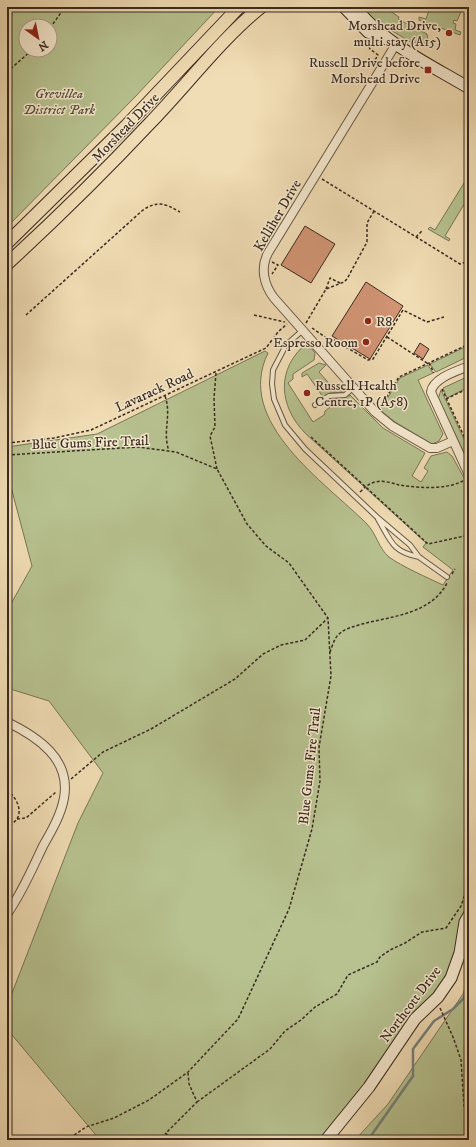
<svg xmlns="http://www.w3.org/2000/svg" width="476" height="1147" viewBox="0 0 476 1147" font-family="'IM FELL DW Pica',serif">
<rect width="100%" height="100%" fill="#f1ddb5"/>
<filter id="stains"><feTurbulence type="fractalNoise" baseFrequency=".005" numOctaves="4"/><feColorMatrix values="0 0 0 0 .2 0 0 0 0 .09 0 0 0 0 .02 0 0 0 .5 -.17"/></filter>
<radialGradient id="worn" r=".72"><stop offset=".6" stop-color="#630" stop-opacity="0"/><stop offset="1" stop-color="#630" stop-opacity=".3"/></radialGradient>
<path fill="#b7c290" stroke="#787658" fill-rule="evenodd" d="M13,7H219L135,97L7,227V16ZM26,26H50V50H26Z
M362,7H384L399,17L398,19L427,34L428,40L422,45L413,42L412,43L376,21Z
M430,7H463L457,21L454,20L453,23L456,24L455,30L461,32L460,35L419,20V17L426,19Z
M469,175V196L445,236L450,239L449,241L428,229L430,227L435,230Z
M307,343L315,353L314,360L293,374V379L288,383L313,422L324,415L325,411L330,407L325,400C334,396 342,400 350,395L383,428L425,453L412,476L421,482L428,471L424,468L431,456L447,452L452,456L469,487V875L465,886C468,892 471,899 469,907C462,932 455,960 442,983L323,1140H100L7,1029V1006L78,823L103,773L49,701L7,688V611L32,566L7,472V447L97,434L265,351L268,353C234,422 325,482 367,524C376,533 379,549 389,557C401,566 428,578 443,585L453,570L423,547L426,543L306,434C278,406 276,368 307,343Z
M469,345V356L436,372L430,364Z
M319,363L326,365L319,372L335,390L342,385L347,390L346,392L330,393L323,397L307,374L302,377V373Z
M428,365L433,373L418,380L443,434L439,441L432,444L395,422L380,410L400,378Z
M469,376V387L447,398L443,388Z
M441,390L469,450V463L438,399Z
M469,975V1140H355L388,1104L463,994Z"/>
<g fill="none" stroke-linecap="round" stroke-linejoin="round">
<path stroke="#76807b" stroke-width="2.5" d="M368,1140L413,1076V1049L434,1021L453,1009L463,999L469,987"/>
</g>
<path fill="#d19474" stroke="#392a20" d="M305,226L335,244L311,283L281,265Z
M366,282L403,306L370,359L332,336Z
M420,343L429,349L423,359L414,353Z"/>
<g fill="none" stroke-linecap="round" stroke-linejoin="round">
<g stroke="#675745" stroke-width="6">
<path id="lane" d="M303,330L286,345L273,370L272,384L274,399L285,425L305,449L377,517L410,545L419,557L447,577
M315,405L329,396L345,395L353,388
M378,519C391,541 392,552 419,557"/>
</g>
<g stroke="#675745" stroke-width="10">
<path id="street" d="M396,44L268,253C260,268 264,285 274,298L375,412L392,426L430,448H437L453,441
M469,366C457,371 433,378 431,392L469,475
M7,722C38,737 71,759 64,798C61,815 51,832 43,846C32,869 22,893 7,914"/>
</g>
<g stroke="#392a20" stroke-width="13">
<path id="secondary" d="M344,7L368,32L387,39
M356,7C376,39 436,68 469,88
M326,1140L369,1087L415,1019L438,997L451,978L460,953L465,922L469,915"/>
</g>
<g stroke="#392a20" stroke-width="14">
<path id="primary" d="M7,243L127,125L239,7
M7,264C56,219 104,172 150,123C186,86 222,38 261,7"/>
</g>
<path stroke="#392a20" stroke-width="1.5" stroke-dasharray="3 2" stroke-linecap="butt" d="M50,28L65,7
M367,42L370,49L378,55L375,60
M7,72L32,50
M322,179L460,264L469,261
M416,237L422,231
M261,240L266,242
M272,262L278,265L272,274
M326,289L330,278L340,283
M26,315L143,210C158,200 166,204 180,212
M254,315L285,322
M306,323L326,289L344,282L347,279L367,242V223L374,211
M312,328L331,341L334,340L368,360L373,359L403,310L427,322L444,317
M387,337L427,363
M429,363L434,373
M216,373L214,398L215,427L210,436L217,469
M442,389L469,447
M165,396C172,416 162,431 169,451
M446,399L469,388
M381,406L399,377L469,344
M311,437L428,544L469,535
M7,443L54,438L91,430L266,348L278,332L287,324
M7,455L138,447L176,452L217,469L247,524L266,546L289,563L328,618L331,676L319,747L320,781L312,829L289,909L238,1019L188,1072L149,1100L114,1118L86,1127L67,1140
M360,492C365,487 368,484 375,482C383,480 392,483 399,485C420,488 444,490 463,481
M452,574L455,569
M330,652C332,647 334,639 338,635C345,628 353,627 362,624C393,616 431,614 447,583
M71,779L103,752L151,729L235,679L263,654L281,645L305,640L328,618
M7,790C15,796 23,809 17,819C15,822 10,825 7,827
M17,819L26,818L56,792
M440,1008L453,1037L461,1060L464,1106L469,1119
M197,1102L270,1049L285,1031L301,1020L315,1007L337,994L348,975L377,962L380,957L390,950L405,943L422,932L446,928L461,906L469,882
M157,1140L166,1133
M170,1140L166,1133L197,1102L189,1084L188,1073"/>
<use href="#lane" stroke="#f6e9cf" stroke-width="4"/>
<use href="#street" stroke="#f6e9cf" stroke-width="8"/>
<use href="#secondary" stroke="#f6e9cf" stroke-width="11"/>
<use href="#primary" stroke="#f1ddb5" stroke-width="12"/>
</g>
<g fill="#8f2418" stroke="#f6e9cf" stroke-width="1.5">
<circle cx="449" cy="33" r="4"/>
<rect x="424" y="66" width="8" height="8" rx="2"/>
<circle cx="368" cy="321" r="4"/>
<circle cx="366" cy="342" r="4"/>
<circle cx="307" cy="393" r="4"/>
</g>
<g text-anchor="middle" stroke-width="3" stroke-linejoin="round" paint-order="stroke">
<g font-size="14" fill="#392a20" stroke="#f6e9cf" text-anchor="end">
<text x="441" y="30">Morshead Drive,<tspan x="441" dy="16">multi stay (A15)</tspan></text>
<text x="420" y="67">Russell Drive before<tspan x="420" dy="16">Morshead Drive</tspan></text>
<text x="376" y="326" text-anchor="start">R8</text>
<text x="358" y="347">Espresso Room</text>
<text x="315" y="390" text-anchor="start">Russell Health<tspan x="315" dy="16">Centre, 1P (A58)</tspan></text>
</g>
<g font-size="14" font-style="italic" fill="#58503c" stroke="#f6e9cf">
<text x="59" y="98">Grevillea<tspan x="59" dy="16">District Park</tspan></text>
</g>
<g font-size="14" fill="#392a20" stroke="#f6e9cf">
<text transform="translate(125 127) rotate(-46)" y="5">Morshead Drive</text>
<text transform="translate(277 215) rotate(-60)" y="5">Kelliher Drive</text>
<text transform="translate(154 390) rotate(-25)" y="5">Lavarack Road</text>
<text transform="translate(90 442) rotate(-2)" y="5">Blue Gums Fire Trail</text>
<text transform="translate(309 766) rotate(-84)" y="5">Blue Gums Fire Trail</text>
<text transform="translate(410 1004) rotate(-53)" y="5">Northcott Drive</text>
</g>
</g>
<rect width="476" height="1147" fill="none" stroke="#f1ddb5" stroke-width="24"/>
<rect x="8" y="8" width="460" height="1131" fill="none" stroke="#392a20" stroke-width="2"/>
<rect x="12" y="12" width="452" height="1123" fill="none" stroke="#392a20"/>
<g transform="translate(38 38) rotate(147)"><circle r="19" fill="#f6e9cf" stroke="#aa9d89"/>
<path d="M0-3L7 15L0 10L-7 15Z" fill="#8f2418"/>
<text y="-6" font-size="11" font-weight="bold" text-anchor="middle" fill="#392a20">N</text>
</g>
<rect width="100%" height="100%" filter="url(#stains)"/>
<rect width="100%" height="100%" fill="url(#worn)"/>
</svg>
